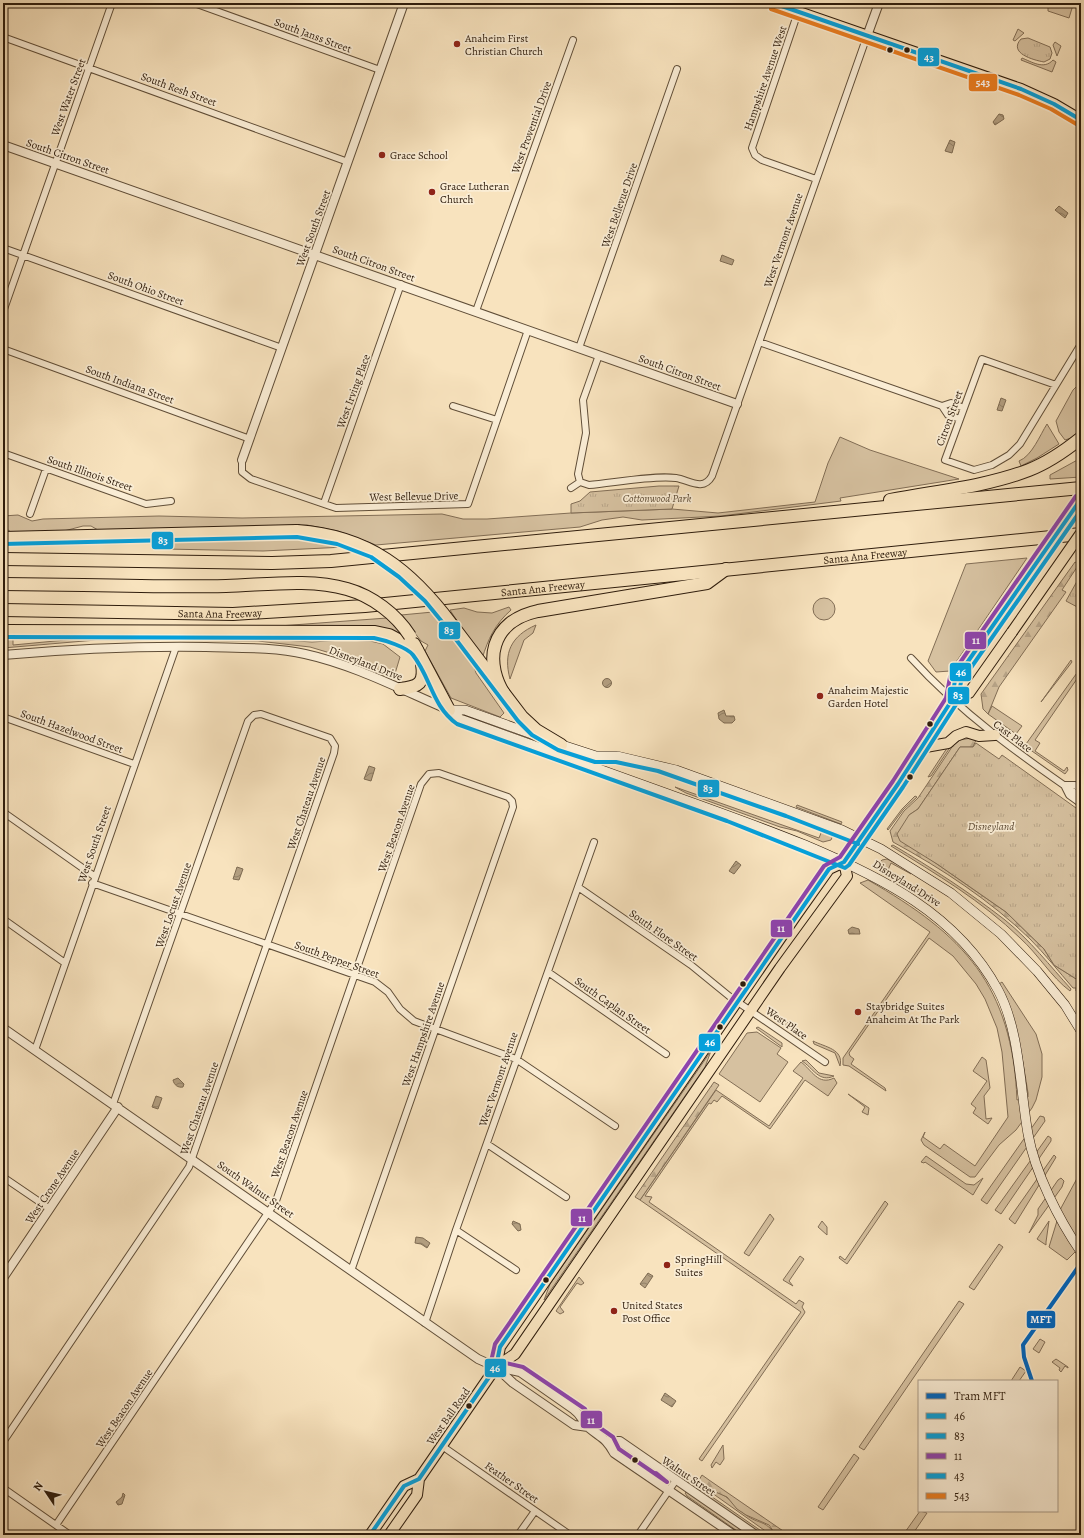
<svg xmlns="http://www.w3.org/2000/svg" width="1084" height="1538" viewBox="0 0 1084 1538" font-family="Alegreya,serif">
<defs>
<pattern id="forest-firs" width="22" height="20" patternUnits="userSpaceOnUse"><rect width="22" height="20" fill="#d6c1a0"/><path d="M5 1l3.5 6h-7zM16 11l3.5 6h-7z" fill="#b8a589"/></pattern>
<pattern id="park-tufts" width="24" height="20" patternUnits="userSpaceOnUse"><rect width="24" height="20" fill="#d6c1a0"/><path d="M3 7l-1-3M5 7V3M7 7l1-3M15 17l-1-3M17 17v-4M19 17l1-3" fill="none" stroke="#b8a589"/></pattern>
<pattern id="water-waves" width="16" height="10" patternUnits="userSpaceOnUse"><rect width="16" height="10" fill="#b39f81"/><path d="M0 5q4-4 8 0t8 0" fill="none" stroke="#928168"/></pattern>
</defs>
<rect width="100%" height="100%" fill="#f8e3be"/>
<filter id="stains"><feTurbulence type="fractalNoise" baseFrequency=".005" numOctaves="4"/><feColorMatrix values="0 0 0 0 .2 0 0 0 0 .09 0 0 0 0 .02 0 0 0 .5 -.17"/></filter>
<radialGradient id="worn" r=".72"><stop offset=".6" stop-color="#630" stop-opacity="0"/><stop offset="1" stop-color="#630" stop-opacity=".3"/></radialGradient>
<path fill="#d6c1a0" stroke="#826e56" d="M1051,3H1072L1073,5L1069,18L1048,11V5H1050Z
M1018,29L1024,33L1015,41L1013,40Z
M1055,42L1061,46L1057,56L1053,45Z
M1022,58C1032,62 1044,70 1053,60L1056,62L1052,72L1021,60Z
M1081,382V431L1071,438L1065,440L1059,432L1056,421L1073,390Z
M1047,424L1059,444L1037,458L1021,466L1019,461C1032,456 1040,435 1047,424Z
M840,437L870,450L959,479L840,498L841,501L721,516L642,520L623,517L602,520L580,527L376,545L338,531L307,525L98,530L91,526H83L64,531L13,533L3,527V516L18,515L32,521L43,519L159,516L242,518L442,514L463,519H487L571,513L672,509L718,513L815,502L828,463Z
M1081,458V477L1050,479V475Z
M308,539L327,541L345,547L263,551L165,549L166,540Z
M1027,558L950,671L936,672L928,661L966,564Z
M813 609a11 11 0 1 1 22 0a11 11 0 1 1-22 0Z
M509,607L511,610C495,624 488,639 482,659L450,610L464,608L477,612L492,613Z
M433,612L473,663L476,673L504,713L500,717L451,698L425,651L428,645L421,641L401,615Z
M387,618L406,637L373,627L279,626Z
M536,625L533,633L524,640L510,679C503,653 511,636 536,625Z
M87,638H252L312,642L343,640L370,641L383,644L400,657L394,677L367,664L310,647L258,641L96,640L3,648V639H13V645Z
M1071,660L1072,662L1041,702Z
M1079,670H1081V673L1035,740L1040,743L1035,751L1064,771L1067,767L1068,770L1065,774L1029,749L1026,744Z
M992,706L1022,726L1016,734L988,714Z
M951,742L953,743L931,776L928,777Z
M675,787L819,838L823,828L830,831L833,835L831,840L823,842L797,831L780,827L686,793Z
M915,796L917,797L903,810L888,830L887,829L902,809Z
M797,805L842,822L841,824L796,807Z
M893,845C932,868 969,892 1005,920C1030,940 1050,966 1071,989L1070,991C1051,977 1038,954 1020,938C982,901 936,874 891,846Z
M887,859L913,872L911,874L891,863L888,870L918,889L940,905L883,870L879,863L882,860Z
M868,880C964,935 1012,985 1017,1100L1028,1097V1093C1022,1055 1016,1019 999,984L1002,982L1036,1034L1042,1054V1077L1036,1100L1032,1108L1016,1130L999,1145L975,1177H970L924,1145L921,1140L925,1132L923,1137L940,1149L944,1144L975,1166L1008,1117L1002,1052L997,1028L985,999L976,984L953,956L929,938L849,1053L850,1056L854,1059L851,1064L885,1088L886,1091L849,1066L843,1065V1058L930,932L860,883Z
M771,1012L793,1026L791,1029L769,1014Z
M758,1027L782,1043V1047L756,1028Z
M757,1032L781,1048L777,1054L788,1062L760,1102L719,1074L747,1033Z
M813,1041C825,1047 844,1049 840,1066L835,1053L814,1044Z
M711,1051L705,1067L544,1300L550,1284Z
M982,1057L986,1060L990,1088L984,1096L986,1119L992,1118L988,1124L973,1113L976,1108L971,1104L987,1081L973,1071Z
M806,1060L819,1073L834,1076C819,1083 813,1068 802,1061Z
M801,1062C812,1070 818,1086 834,1078L837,1083L828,1096L805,1080L770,1129L722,1096L717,1102L714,1100L711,1104L709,1103L645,1196L652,1197L649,1202L796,1304L799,1300L804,1303L802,1307L805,1312L804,1314L702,1461L699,1459L801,1312L640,1200L716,1090L769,1126L803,1078L793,1071Z
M848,1094L869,1108L868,1115L862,1112L865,1107Z
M1040,1116L1044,1117L1045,1121L987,1204L981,1200Z
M1048,1136L1051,1138V1141L1001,1214L995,1210Z
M1054,1155L1056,1157L1055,1159L1015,1224L1009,1219Z
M926,1156L966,1184L974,1185L983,1178L973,1195L925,1162L924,1163L921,1162Z
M1081,1171V1246L1067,1260L1049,1247L1061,1208Z
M1061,1178L1064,1181L1062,1187L1029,1233L1038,1215V1209L1058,1180Z
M885,1201L888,1204L847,1264L839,1258L840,1256L845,1260Z
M770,1214L774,1219L749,1256L744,1253Z
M822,1221L827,1227V1235L818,1227Z
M1049,1221L1046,1242V1245L1037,1239Z
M999,1244L1003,1247L974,1290L969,1287Z
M800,1256L804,1259L789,1281L793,1286L783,1280Z
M579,1277L584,1283L581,1285L577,1283L560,1307L564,1312L560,1314L556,1311Z
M959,1301L964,1304L864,1450L859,1447Z
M1040,1339L1045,1342L1039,1353L1033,1349Z
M1056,1359L1068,1367V1368L1065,1366L1061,1372L1059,1370L1060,1368L1052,1362Z
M1020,1367L1026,1371L1019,1381H1011Z
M723,1445L724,1459L720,1465L716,1462L712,1468L711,1465Z
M620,1448L651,1468L660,1479L619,1452Z
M854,1454L859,1458L823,1510L818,1507Z
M699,1480C708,1487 716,1491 725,1496C733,1501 738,1510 746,1515C760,1525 764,1519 776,1535H771L698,1483Z
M695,1485L767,1535H762L701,1493V1491L695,1488Z
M688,1491L750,1535H743L687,1496L685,1493Z
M920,1511L927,1513L912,1535H903Z"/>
<path fill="url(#forest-firs)" stroke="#826e56" d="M1075,562L1079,564L1062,590L1066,592L999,687L988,714L983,709L981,694Z
M971,738L976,740L973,747H960L918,809L909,815L927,857L1006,912L1044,949L1054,965L1081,982V989L1076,991V988H1073C1059,972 1045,954 1030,939C991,901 941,868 893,842L890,831L904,811L918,798L954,744L960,740Z
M714,1082L719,1085L640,1200L635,1197Z
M702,1475L709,1480L789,1535H776L769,1525L746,1515L737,1509L727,1497L711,1490L699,1480Z"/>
<path fill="url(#park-tufts)" stroke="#826e56" d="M1028,38L1050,47L1052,53L1050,59L1044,62C1033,60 1008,53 1021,39Z
M659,486H679L672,509L571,513V504L580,501L590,492Z
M1081,574V609L1066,601Z
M976,743L999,759L1002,755L1076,808L1081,801V982L1054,965L1044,949L1006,912L937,864L900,841L897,834L909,815L918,809L960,747H973Z"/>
<path fill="url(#water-waves)" stroke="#7e6b52" d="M999,114L1003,115L1004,119L995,125L993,122Z
M950,140L955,142L952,153L945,151Z
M1059,206L1068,213L1065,218L1055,210Z
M722,255L734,260L732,265L720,261Z
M1001,398L1006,400L1002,411L997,410Z
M602.5 683a4.5 4.5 0 1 1 9 0a4.5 4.5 0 1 1-9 0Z
M724,710L726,716H734L735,720L732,723H724L719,719L718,713Z
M369,766L375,768L371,781L364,779Z
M736,861L741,865L734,874L729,871Z
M237,867L243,869L239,880L233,879Z
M852,927L859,929L860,934H849L848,930Z
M178,1078L184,1084L183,1087C178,1088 174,1085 173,1080Z
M156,1096L162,1098L158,1109L152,1107Z
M513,1221L520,1224L521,1230L518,1231L512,1224Z
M416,1237L423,1238L430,1243L427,1248L421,1244L415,1243Z
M648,1273L653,1276L645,1288L640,1284Z
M665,1393L676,1401L672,1407L661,1400Z
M123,1493L125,1495L122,1504L118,1505L116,1502L122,1497Z"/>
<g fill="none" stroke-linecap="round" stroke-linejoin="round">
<g stroke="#604e38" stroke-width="8">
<path id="minor" d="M194,3L380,70
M798,12L752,148L755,155L762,160L816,179
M3,37L348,162
M3,248L282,348
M476,311L573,40
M3,312L112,3
M759,342L942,406L948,415L960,419
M579,348L677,69
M3,349L250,439
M599,355L583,400L586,433L578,474L580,482L589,485C613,483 653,475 676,478C689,480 703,492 712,476L867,36
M1056,385L982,359L945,460L974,470L992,465L1009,455L1020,444L1081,344
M453,406L497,420
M942,406L951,403L964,408
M3,453L146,504L171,501
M242,460V472L251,479L336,508L468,504L528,330
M571,488L580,482
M324,503L401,284
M30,514L46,469
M911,658C961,713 1020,755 1081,797
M3,717L134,764
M1064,785H1075L1081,790
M1065,787L1069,795L1080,803
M3,812L94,876
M92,883L375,982L388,992L400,1009L414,1021L516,1059L615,1126
M578,887L691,965L729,996L825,1062
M3,919L65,963
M548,972L666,1054
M35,1050L176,647
M487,1144L566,1197
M3,1177L50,1209
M456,1230L516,1270
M425,1323L456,1230L594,842
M3,1442L189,1167L334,753L335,746L330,738L261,714L254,715L248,721L113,1104
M442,1446L570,1535
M3,1488L70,1535
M56,1525L276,1201L421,784L429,774L439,773L508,797L512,801L513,807L351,1271
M518,1535L535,1511
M638,1535L676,1480"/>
</g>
<g stroke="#604e38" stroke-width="10">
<path id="tertiary" d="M867,36L879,3
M3,145L737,404
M242,460L404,3
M3,655C71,649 138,646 206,647C238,648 273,647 305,654C355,665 402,690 449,710
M3,1028L478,1359L496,1367L520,1372L573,1409C583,1416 582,1422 589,1428C601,1438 606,1438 614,1453L734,1535
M3,1278L118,1107
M497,1368L513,1383L574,1425L588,1427
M608,1441H620L756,1535"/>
</g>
<g stroke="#2e1c0c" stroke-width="10">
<path id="secondary" d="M449,710L460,719C531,745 601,770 671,795C716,811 761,827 805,845C881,877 957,914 998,990C1020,1031 1020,1089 1028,1134C1035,1173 1059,1220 1081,1252
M449,710H465L543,738
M556,743L596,756H617L676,770L842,830L881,849L951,893L1001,934L1037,971L1065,1005L1081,1031"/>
</g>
<g stroke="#2e1c0c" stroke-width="12">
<path id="primary" d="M773,3L1021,89L1054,104L1081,120
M952,700L969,693L1012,632
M920,748L948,743L956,736L966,732L979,736L995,735
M496,1367L500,1347L797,914L829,869L844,862L898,784L952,700L955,680L996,620
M370,1535L404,1486L419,1479
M389,1535L417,1495L419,1479L496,1367L515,1354L780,968L847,876L844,862"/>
</g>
<g stroke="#2e1c0c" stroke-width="14">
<g id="motorway">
<path d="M890,500C936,491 985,487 1029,470C1047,463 1066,450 1081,438"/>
<path d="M3,538L297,531"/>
<path d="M3,559L272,563L331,561L1081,488"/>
<path d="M3,584L83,585"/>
<path id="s1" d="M3,610L233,614L365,606L1081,534"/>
<path d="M452,625L522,717L536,730L561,745"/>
<path d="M3,631L375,632L389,635L417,650"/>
<path d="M414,644L449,710"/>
<path d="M400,689C419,687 425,683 422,664"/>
<path d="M508,700C481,662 491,621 538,611L707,583L726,569"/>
</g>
</g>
<use href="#minor" stroke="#faedd5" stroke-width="6"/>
<use href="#tertiary" stroke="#faedd5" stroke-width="8"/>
<use href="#secondary" stroke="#faedd5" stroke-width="9"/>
<use href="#primary" stroke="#f8e3be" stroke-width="10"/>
<use href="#motorway" stroke="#f8e3be" stroke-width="12"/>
<g stroke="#2e1c0c" stroke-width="12" stroke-linecap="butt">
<path id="primary-bridge" d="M996,620L1081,499
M1012,632L1081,533"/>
</g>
<g stroke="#2e1c0c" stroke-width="14" stroke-linecap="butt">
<path id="motorway-bridge" d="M297,531C369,536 411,570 452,625
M83,585C130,586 178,587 226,586C264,585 310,578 347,589C372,596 396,614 410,636"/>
</g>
<use href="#primary-bridge" stroke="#f8e3be" stroke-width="10"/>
<use href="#motorway-bridge" stroke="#f8e3be" stroke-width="12"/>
<g stroke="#faedd5" stroke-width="7">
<path id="bus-1" d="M370,1535L404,1486L419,1479L496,1367L500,1347L829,869L844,862L898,784L952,700L955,680L1081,499"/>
</g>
<g stroke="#faedd5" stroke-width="7">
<path id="bus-2" d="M3,544L297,537L337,544L371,557L399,577L425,601L448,629L518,721L532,735L558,750L595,762H616L658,771L786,816L858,844
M3,637L374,638C384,640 407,647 413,655C431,678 432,706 457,724L727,821L845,868L849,865L903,787L957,703L961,682L1081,510"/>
</g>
<g stroke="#faedd5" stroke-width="7">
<path id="bus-3" d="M497,1361L523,1367L585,1409L593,1423L613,1437L619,1449L667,1482L656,1473
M490,1366L495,1344L824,866L840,857L893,781L946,698L950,677L1076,496"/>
</g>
<g stroke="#faedd5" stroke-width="7">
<path id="bus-4" d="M773,3L1021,89L1054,104L1081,120"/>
</g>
<g stroke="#faedd5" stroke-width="7">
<path id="bus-5" d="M771,9L1019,95L1051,109L1078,125"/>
</g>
<use href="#bus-1" stroke="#05a0db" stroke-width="4"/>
<use href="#bus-2" stroke="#05a0db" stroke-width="4"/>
<use href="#bus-3" stroke="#8e44ad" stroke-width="4"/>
<use href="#bus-4" stroke="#05a0db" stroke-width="4"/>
<use href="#bus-5" stroke="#ea7d20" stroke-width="4"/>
<g stroke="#faedd5" stroke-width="7">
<path id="tram-1" d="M1032,1381L1024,1357L1023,1345L1081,1263"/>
</g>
<use href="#tram-1" stroke="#0065bd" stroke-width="4"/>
</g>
<g fill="#8f2418" stroke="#faedd5" stroke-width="1.5">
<circle cx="457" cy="44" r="4"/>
<circle cx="382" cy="155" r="4"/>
<circle cx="432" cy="192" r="4"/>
<circle cx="820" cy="696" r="4"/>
<circle cx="858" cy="1012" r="4"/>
<circle cx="667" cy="1265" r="4"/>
<circle cx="614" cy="1311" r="4"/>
</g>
<g fill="#2e1c0c" stroke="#faedd5" stroke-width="1.5">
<circle cx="890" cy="50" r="3.5"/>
<circle cx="907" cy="50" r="3.5"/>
<circle cx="930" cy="724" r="3.5"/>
<circle cx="910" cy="777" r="3.5"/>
<circle cx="743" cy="984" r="3.5"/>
<circle cx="720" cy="1027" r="3.5"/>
<circle cx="546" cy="1280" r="3.5"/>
<circle cx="469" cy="1406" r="3.5"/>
<circle cx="635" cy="1460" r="3.5"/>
</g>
<g text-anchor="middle" stroke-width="3.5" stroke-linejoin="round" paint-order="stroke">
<g font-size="11" fill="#2e1c0c" stroke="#faedd5">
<text transform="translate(313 35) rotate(20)" y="4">South Janss Street</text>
<text transform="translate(765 78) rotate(-71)" y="4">Hampshire Avenue West</text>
<text transform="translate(179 89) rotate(20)" y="4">South Resh Street</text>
<text transform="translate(68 97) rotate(-70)" y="4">West Water Street</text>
<text transform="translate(531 127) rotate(-70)" y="4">West Provential Drive</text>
<text transform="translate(68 156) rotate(19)" y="4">South Citron Street</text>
<text transform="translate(619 205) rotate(-71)" y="4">West Bellevue Drive</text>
<text transform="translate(313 228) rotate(-70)" y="4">West South Street</text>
<text transform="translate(783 240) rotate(-71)" y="4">West Vermont Avenue</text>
<text transform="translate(374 263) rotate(20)" y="4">South Citron Street</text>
<text transform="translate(146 288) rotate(20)" y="4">South Ohio Street</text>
<text transform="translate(680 372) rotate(20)" y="4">South Citron Street</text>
<text transform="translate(130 384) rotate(20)" y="4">South Indiana Street</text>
<text transform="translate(353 391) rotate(-70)" y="4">West Irving Place</text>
<text transform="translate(949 418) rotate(-70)" y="4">Citron Street</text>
<text transform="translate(90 473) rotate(19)" y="4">South Illinois Street</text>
<text transform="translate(414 496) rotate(-1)" y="4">West Bellevue Drive</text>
<text dy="4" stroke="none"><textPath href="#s1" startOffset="865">Santa Ana Freeway</textPath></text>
<text dy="4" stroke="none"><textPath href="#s1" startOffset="541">Santa Ana Freeway</textPath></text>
<text dy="4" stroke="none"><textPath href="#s1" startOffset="217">Santa Ana Freeway</textPath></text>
<text transform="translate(366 663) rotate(21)" y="4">Disneyland Drive</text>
<text transform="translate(72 731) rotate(20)" y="4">South Hazelwood Street</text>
<text transform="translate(1013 736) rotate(37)" y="4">Cast Place</text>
<text transform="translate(306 803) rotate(-71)" y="4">West Chateau Avenue</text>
<text transform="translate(396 828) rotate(-71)" y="4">West Beacon Avenue</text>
<text transform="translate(94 844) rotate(-71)" y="4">West South Street</text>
<text transform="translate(907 883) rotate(32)" y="4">Disneyland Drive</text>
<text transform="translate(173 905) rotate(-71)" y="4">West Locust Avenue</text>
<text transform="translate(664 935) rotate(35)" y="4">South Flore Street</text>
<text transform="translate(337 959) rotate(20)" y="4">South Pepper Street</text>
<text transform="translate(613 1005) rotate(35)" y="4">South Caplan Street</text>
<text transform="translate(787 1023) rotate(35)" y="4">West Place</text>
<text transform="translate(423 1034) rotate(-71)" y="4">West Hampshire Avenue</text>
<text transform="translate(498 1079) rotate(-71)" y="4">West Vermont Avenue</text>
<text transform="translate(199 1108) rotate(-71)" y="4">West Chateau Avenue</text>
<text transform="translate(289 1134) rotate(-71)" y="4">West Beacon Avenue</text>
<text transform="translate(52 1186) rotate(-56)" y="4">West Crone Avenue</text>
<text transform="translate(256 1189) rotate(35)" y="4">South Walnut Street</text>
<text transform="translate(124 1408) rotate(-56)" y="4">West Beacon Avenue</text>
<text transform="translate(448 1416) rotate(-55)" y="4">West Ball Road</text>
<text transform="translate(689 1476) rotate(34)" y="4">Walnut Street</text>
<text transform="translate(512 1482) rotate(35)" y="4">Feather Street</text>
</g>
<g font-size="11" fill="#2e1c0c" stroke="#faedd5" text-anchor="start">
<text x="465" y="42">Anaheim First<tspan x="465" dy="13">Christian Church</tspan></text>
<text x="390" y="159">Grace School</text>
<text x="440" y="190">Grace Lutheran<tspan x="440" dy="13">Church</tspan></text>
<text x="828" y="694">Anaheim Majestic<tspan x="828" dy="13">Garden Hotel</tspan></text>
<text x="866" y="1010">Staybridge Suites<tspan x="866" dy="13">Anaheim At The Park</tspan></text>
<text x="675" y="1263">SpringHill<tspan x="675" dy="13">Suites</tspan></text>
<text x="622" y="1309">United States<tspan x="622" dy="13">Post Office</tspan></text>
</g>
<g font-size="11" font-style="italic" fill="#604e38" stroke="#faedd5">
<text x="657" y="502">Cottonwood Park</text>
<text x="991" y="830">Disneyland</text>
</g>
</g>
<g stroke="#faedd5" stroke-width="1.5">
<rect x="917" y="47" width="23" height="20" rx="4" fill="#05a0db"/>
<rect x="968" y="73" width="30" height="19" rx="4" fill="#ea7d20"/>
<rect x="151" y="531" width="23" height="19" rx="4" fill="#05a0db"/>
<rect x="438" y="621" width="23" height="19" rx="4" fill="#05a0db"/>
<rect x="964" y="631" width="23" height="19" rx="4" fill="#8e44ad"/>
<rect x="949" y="662" width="23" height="20" rx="4" fill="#05a0db"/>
<rect x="947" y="686" width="23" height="19" rx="4" fill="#05a0db"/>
<rect x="697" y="779" width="23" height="19" rx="4" fill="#05a0db"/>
<rect x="770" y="919" width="23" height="19" rx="4" fill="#8e44ad"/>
<rect x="698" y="1033" width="23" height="19" rx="4" fill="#05a0db"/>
<rect x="570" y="1208" width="23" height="19" rx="4" fill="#8e44ad"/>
<rect x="1026" y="1310" width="30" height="19" rx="4" fill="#0065bd"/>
<rect x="484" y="1358" width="23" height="20" rx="4" fill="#05a0db"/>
<rect x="580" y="1410" width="23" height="19" rx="4" fill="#8e44ad"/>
</g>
<g font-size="11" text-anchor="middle" font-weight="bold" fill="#fff">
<text x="929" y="61">43</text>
<text x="983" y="86">543</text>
<text x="163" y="544">83</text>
<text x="449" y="634">83</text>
<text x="976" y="644">11</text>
<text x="961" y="676">46</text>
<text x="958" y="699">83</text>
<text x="708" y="792">83</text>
<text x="781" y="932">11</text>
<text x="710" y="1046">46</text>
<text x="582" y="1222">11</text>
<text x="1041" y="1323">MFT</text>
<text x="495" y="1372">46</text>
<text x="591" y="1424">11</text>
</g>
<rect width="1084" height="1538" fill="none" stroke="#f8e3be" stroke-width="16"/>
<rect x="4" y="4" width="1076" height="1530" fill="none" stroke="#2e1c0c" stroke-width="2"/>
<rect x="8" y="8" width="1068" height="1522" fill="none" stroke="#2e1c0c"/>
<rect x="918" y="1380" width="140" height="132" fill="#faedd5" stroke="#a89985"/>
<rect x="926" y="1393" width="20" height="6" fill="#0065bd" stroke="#a89985"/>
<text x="954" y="1400" font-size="12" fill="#2e1c0c">Tram MFT</text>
<rect x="926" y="1413" width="20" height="6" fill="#05a0db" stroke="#a89985"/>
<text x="954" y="1420" font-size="12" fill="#2e1c0c">46</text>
<rect x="926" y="1433" width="20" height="6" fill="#05a0db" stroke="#a89985"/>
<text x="954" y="1440" font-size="12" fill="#2e1c0c">83</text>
<rect x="926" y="1453" width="20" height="6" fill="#8e44ad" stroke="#a89985"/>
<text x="954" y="1460" font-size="12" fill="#2e1c0c">11</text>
<rect x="926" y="1473" width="20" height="6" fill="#05a0db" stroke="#a89985"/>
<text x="954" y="1480" font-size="12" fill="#2e1c0c">43</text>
<rect x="926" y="1493" width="20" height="6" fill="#ea7d20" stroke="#a89985"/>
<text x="954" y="1500" font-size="12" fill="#2e1c0c">543</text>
<g transform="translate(46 1492) rotate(305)" stroke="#faedd5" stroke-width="3" paint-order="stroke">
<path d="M0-3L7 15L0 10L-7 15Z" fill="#2e1c0c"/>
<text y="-6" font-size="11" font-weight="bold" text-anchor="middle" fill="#2e1c0c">N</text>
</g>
<rect width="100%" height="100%" filter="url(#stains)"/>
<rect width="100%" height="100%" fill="url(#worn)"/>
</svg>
